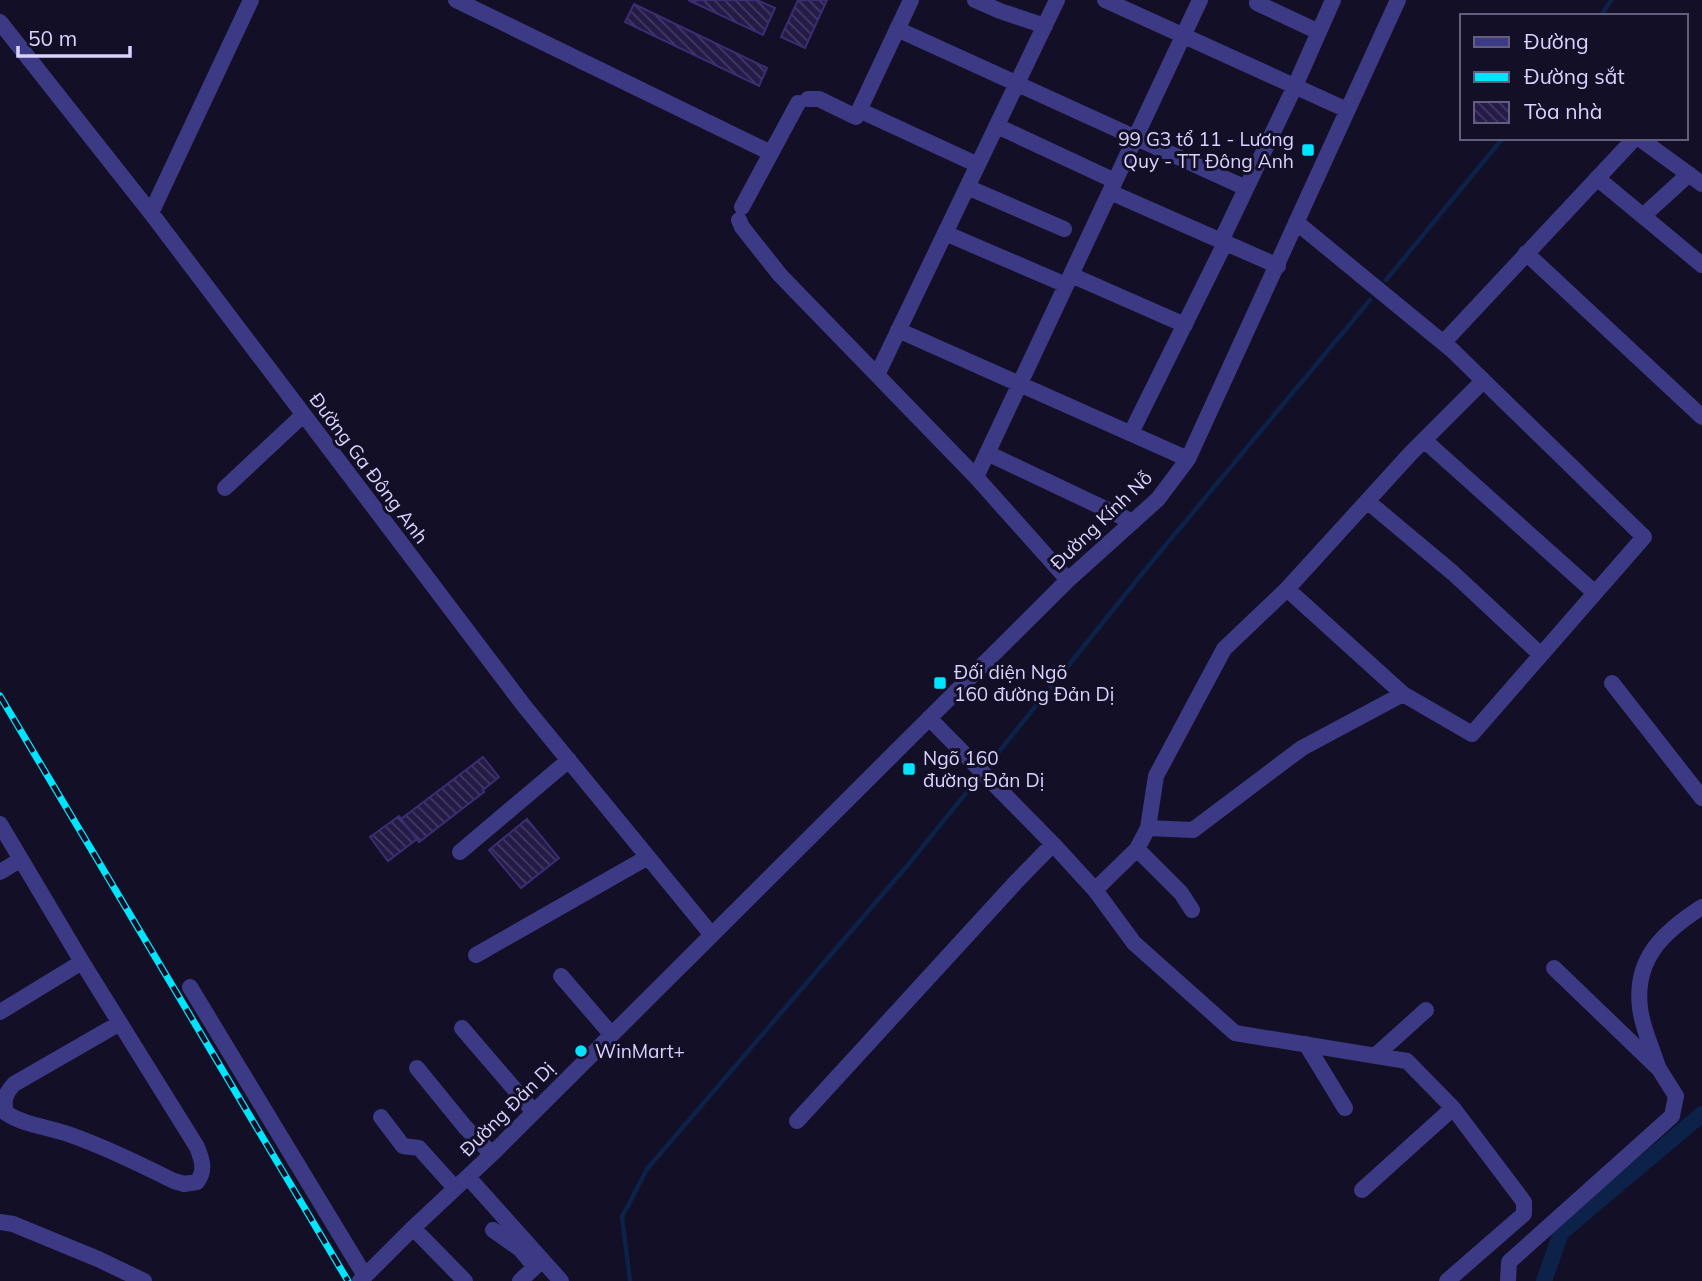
<svg xmlns="http://www.w3.org/2000/svg" width="1702" height="1281" viewBox="0 0 1702 1281" font-family="Mulish,sans-serif">
<defs>
<pattern id="building-back-hatch" width="6" height="6" patternUnits="userSpaceOnUse" patternTransform="scale(1.75)"><rect width="6" height="6" fill="#241b47"/><path d="M-1 5l2 2M0 0l6 6M5-1l2 2" fill="none" stroke="#433b63"/></pattern>
</defs>
<rect width="100%" height="100%" fill="#130f26"/>
<g fill="none" stroke-linecap="round" stroke-linejoin="round">
<path stroke="#0c2248" stroke-width="4.5" d="M1601,16L1611,0
M1386,280L1503,138
M990,763L1145,570L1370,300
M630,1281L622,1217L647,1169L907,866L975,782"/>
<path stroke="#0c2248" stroke-width="16" d="M1544,1281L1561,1233L1702,1114"/>
</g>
<path fill="url(#building-back-hatch)" stroke="#3b2d73" stroke-width="2" d="M688,0H757L775,8L763,35Z
M798,0H827L805,48L781,37Z
M634,4L767,68L759,86L625,22Z
M483,757L499,777L483,790L484,792L419,842L401,819Z
M399,816L417,839L388,861L370,837Z
M527,819L559,858L521,888L489,850Z"/>
<g fill="none" stroke-linecap="round" stroke-linejoin="round">
<path stroke="#3d3a85" stroke-width="16" d="M456,0L771,153
M975,0L1000,11L1045,26
M1105,0L1347,110
M1257,3L1319,32
M0,22L151,213L525,707L711,934
M897,29L1246,188
M808,99H819L856,117L911,0
M859,110L978,165
M997,126L1115,181
M1639,138L1702,184
M1597,178L1702,265
M967,187L1064,229
M1110,192L1278,266
M742,207L798,103
M151,213L251,0
M1643,216L1689,174
M739,220L742,227L780,275L976,477L1068,580
M1296,222L1452,350L1644,537L1472,734L1403,694L1287,589L1224,649L1156,776L1148,828L1193,830L1302,748L1403,694
M945,233L1066,285
M1221,241L1295,86L1333,0
M1526,253L1702,417
M1071,275L1185,325
M898,330L1188,459
M1443,343L1635,138
M877,375L1057,0
M1131,433L1225,243
M1424,440L1595,593
M987,453L1133,522
M976,477L1200,0
M225,488L303,415
M1367,501L1453,573L1541,655
M1287,589L1411,453L1483,381
M1612,683L1702,798
M929,718L1053,844L1095,890L1134,943L1235,1033L1407,1061L1453,1108L1524,1202V1214L1447,1281
M0,824L82,962L197,1147C202,1160 206,1170 197,1182L184,1184L174,1181C139,1164 105,1147 68,1134C48,1127 24,1125 6,1113C3,1100 5,1094 14,1084L120,1023
M1148,828L1137,849L1181,893L1192,910
M460,852L569,760
M0,872L20,860
M1095,890L1137,849
M476,955L648,857
M561,976L611,1034
M190,987L365,1276
M0,1012L82,962
M462,1028L534,1112
M1306,1044L1345,1108
M1376,1055L1426,1010
M1658,1067C1652,1048 1642,1027 1640,1008C1634,959 1663,932 1702,907
M417,1068L465,1127L492,1154
M381,1117L403,1146L419,1148L455,1188
M797,1121L1016,882L1053,844
M468,1177L561,1281
M1362,1190L1453,1108
M0,1222L13,1224L98,1259L144,1281
M413,1228L465,1281
M493,1230L520,1249L535,1267L520,1281
M360,1281L413,1228L492,1154L1068,580L1158,499L1188,459L1398,0
M1508,1281L1509,1262L1672,1116L1676,1096L1659,1069L1554,968"/>
<g stroke="#00e5ff" stroke-width="7">
<path id="rail" d="M0,696L348,1281"/>
</g>
<use href="#rail" stroke="#130f26" stroke-width="4.5" stroke-dasharray="13" stroke-linecap="butt"/>
</g>
<g fill="#00e5ff" stroke="#130f26" stroke-width="2.5">
<rect x="1301" y="143" width="14" height="14" rx="3.5"/>
<rect x="933" y="676" width="14" height="14" rx="3.5"/>
<rect x="902" y="762" width="14" height="14" rx="3.5"/>
<circle cx="581" cy="1051" r="7"/>
</g>
<g text-anchor="middle" stroke-width="6" stroke-linejoin="round" paint-order="stroke">
<g font-size="19" fill="#d9d4ff" stroke="#130f26" text-anchor="start">
<text x="1294" y="146" text-anchor="end">99 G3 tổ 11 - Lương<tspan x="1294" dy="22">Quy - TT Đông Anh</tspan></text>
<text x="954" y="679">Đối diện Ngõ<tspan x="954" dy="22">160 đường Đản Dị</tspan></text>
<text x="923" y="765">Ngõ 160<tspan x="923" dy="22">đường Đản Dị</tspan></text>
<text x="595" y="1058">WinMart+</text>
</g>
<g font-size="19" fill="#d9d4ff" stroke="#130f26">
<text transform="translate(369 468) rotate(53)" y="7">Đường Ga Đông Anh</text>
<text transform="translate(1101 520) rotate(-44)" y="7">Đường Kính Nỗ</text>
<text transform="translate(507 1109) rotate(-45)" y="7">Đường Đản Dị</text>
</g>
</g>
<rect x="1460" y="14" width="228" height="126" fill="#130f26" stroke="#625e7d" stroke-width="2"/>
<rect x="1474" y="37" width="35" height="10" fill="#3d3a85" stroke="#625e7d" stroke-width="2"/>
<text x="1524" y="49" font-size="21" fill="#d9d4ff">Đường</text>
<rect x="1474" y="72" width="35" height="10" fill="#00e5ff" stroke="#625e7d" stroke-width="2"/>
<text x="1524" y="84" font-size="21" fill="#d9d4ff">Đường sắt</text>
<rect x="1474" y="102" width="35" height="21" fill="url(#building-back-hatch)" stroke="#625e7d" stroke-width="2"/>
<text x="1524" y="119" font-size="21" fill="#d9d4ff">Tòa nhà</text>
<path d="M18 46v10h112v-10" fill="none" stroke="#d9d4ff" stroke-width="3.5"/>
<text x="28" y="46" font-size="21" fill="#d9d4ff" stroke="#130f26" stroke-width="5" paint-order="stroke">50 m</text>
</svg>
